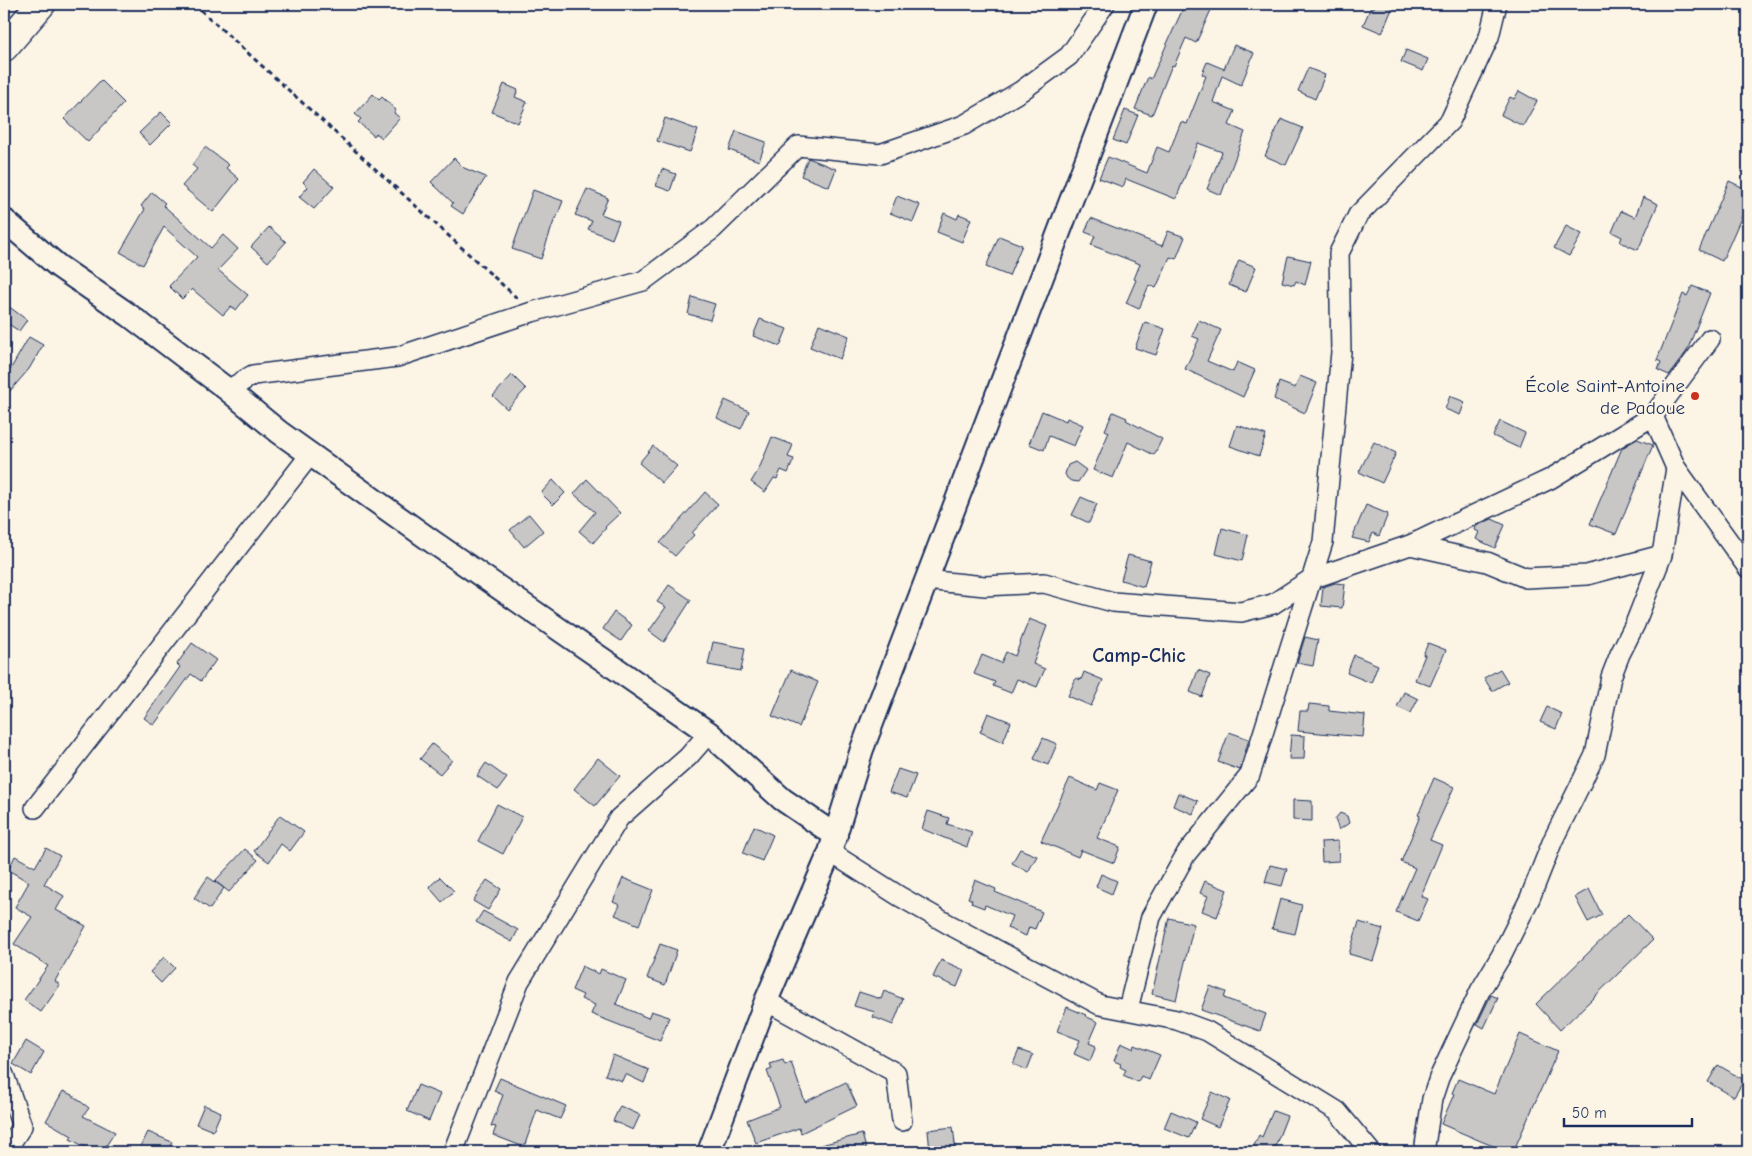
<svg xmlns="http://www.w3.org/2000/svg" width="1752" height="1156" viewBox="0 0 1752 1156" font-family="'Comic Neue',sans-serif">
<rect width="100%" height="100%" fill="#fcf5e5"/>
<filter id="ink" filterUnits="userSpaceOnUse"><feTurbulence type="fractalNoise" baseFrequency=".02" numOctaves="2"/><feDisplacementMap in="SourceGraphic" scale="10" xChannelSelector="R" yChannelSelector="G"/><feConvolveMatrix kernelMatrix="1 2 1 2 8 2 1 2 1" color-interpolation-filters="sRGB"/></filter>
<g filter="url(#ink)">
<path fill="#c8c7c6" stroke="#1b2f5e" d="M1185,4H1196L1211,10L1196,43L1186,38L1174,66L1172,65L1152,115L1135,109L1148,77L1151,79Z
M1376,4H1394L1382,33L1363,25L1371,7L1374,8Z
M1234,45L1254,53L1241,85L1222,76L1213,102L1235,111L1229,125L1245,132L1221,195L1207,189L1222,152L1198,143L1176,199L1126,179L1123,187L1099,178L1108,157L1147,173L1157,147L1169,152L1181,122L1187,124L1206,76L1202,74L1207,62L1224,69Z
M1406,50L1428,59L1423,71L1401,62Z
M1308,68L1325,75L1315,99L1298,91Z
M101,80L124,103L88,142L64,119Z
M504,84L518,90L515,97L527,102L518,123L492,112Z
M1519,91L1537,101L1523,126L1501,115L1510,97L1514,99Z
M373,94L379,100L382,97L396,110L394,113L400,118L382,138L376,133L374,136L358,122L361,119L355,114Z
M1125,110L1138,115L1126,145L1113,140Z
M161,112L172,123L150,145L139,133Z
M665,118L698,130L690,152L657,141Z
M1281,119L1303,128L1286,165L1265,156Z
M736,131L766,142L759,161L729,150Z
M205,147L229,165L226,168L239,179L213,212L182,186L197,169L192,165Z
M454,158L464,168L486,177L463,214L451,206L453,203L431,182Z
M808,158L836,169L829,187L801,176Z
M314,169L334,187L314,209L299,197L308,187L303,182Z
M662,169L676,174L670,191L656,186Z
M1729,181L1748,190V202L1722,261L1699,250Z
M587,189L608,198L601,214L619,221L612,239L588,229L592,221L575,215Z
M533,190L563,201L556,219L555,218L541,259L512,249Z
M152,192L165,203L163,205L211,248L223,235L238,249L218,270L248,295L236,310L231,306L223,315L192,289L182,299L169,286L197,257L164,227L143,265L120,252L145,209L141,206Z
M897,196L920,205L913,222L890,213Z
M1643,197L1658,204L1638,250L1620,242L1622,237L1612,232L1621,211L1635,217Z
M944,213L957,219L959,214L971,219L962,242L937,232Z
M1091,218L1162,246L1168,231L1185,237L1176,259L1170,257L1156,288L1149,285L1139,309L1126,303L1136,280L1134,279L1140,264L1091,245L1095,236L1085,232Z
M1566,226L1582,234L1569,256L1554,248Z
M269,227L286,242L268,262L251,247Z
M999,236L1022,245L1009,276L986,267Z
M1288,256L1311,261L1305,285L1296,281L1294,285L1282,282Z
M1239,260L1256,267L1246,292L1229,285Z
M1692,286L1710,293L1687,351L1669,375L1658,370L1661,362L1657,360L1683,294L1687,296Z
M692,297L715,304L710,320L688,314Z
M4,303L27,320L19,331L4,321Z
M760,319L787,329L780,346L753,336Z
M1199,320L1221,330L1207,361L1233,372L1237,362L1255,370L1243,397L1185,369L1199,339L1192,336Z
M1145,322L1165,329L1156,355L1135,348Z
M819,324L849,336L840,359L810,347Z
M29,337L43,345L29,369L4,398V364L10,370Z
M512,375L526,389L507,409L493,396Z
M1300,376L1317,383L1305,413L1274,399L1279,382L1295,388Z
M1450,396L1465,402L1460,415L1445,409Z
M725,400L749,411L741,429L717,418Z
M1042,411L1066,421L1067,418L1083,425L1074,446L1049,436L1044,450L1029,444Z
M1113,412L1127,418L1126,420L1162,439L1154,455L1128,442L1113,478L1093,470L1109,432L1105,430Z
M1500,421L1525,433L1519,448L1493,436Z
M1237,425L1266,435L1259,456L1230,446Z
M772,437L793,445L788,457L794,459L788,473L781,470L777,479L774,478L765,492L751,482L759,469Z
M1637,439L1653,445L1616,534L1590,524L1622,448Z
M1374,442L1396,453L1382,483L1359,472Z
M653,446L677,466L662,483L639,463Z
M1075,462L1086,470L1078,482L1071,481L1067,478L1065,474L1068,465Z
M587,479L620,513L605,527L606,528L593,543L579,531L595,512L574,494Z
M553,480L565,493L553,505L541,493Z
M705,492L718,504L692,533L694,535L675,556L660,543Z
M1081,497L1097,504L1089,523L1072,515Z
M1366,505L1388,514L1379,536L1373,533L1369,542L1352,538Z
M529,514L543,531L524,547L510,530Z
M1492,519L1505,525L1495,548L1476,539L1479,532L1475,530L1476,526Z
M1222,528L1248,535L1242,561L1216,554Z
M1128,555L1151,561L1144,587L1121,580Z
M1335,583L1345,584L1342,608L1321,606L1323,587Z
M669,585L691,600L664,642L649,631L666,607L657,602Z
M614,612L632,625L621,641L603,629Z
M1029,619L1047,626L1033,664L1045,669L1037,687L1017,679L1011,693L993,686L995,682L974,674L982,655L1001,663L1006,652L1015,656Z
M1305,637L1318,640L1313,666L1297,663Z
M713,642L745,648L741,671L708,665Z
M192,643L216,660L201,681L191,674L154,725L144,718L180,667L177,664Z
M1428,643L1446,650L1430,686L1415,680L1425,655H1423Z
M1354,655L1378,665L1371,683L1347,673Z
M1500,669L1508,682L1492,691L1484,678Z
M791,670L818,682L799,727L772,716Z
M1198,670L1210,675L1202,697L1190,692Z
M1084,672L1103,680L1091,706L1068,696L1076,678L1081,680Z
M1404,692L1418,699L1411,713L1397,707Z
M1309,704L1329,706V711L1365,715L1363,737L1298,731L1300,711H1308Z
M1547,707L1562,714L1556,729L1540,722Z
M988,713L1011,722L1003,742L980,732Z
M1229,732L1249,739L1240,770L1218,762Z
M1291,735L1305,736L1304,759H1289Z
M1043,738L1057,744L1048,765L1034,759Z
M432,744L452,760L440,774L420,759Z
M598,758L620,776L595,806L574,789Z
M486,763L507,778L498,790L477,776Z
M898,769L916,775L907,798L889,792Z
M1070,778L1097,790L1100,783L1118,790L1097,838L1120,847L1114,863L1081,850L1078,857L1041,841Z
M1434,778L1454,787L1430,840L1442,845L1421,896L1428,899L1418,921L1396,912L1415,868L1401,862L1420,816L1418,815Z
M1178,793L1198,801L1193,814L1173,806Z
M1293,800L1312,801V821L1293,820Z
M497,804L522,817L503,854L478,841Z
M928,811L949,818L947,824L972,832L967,847L922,829Z
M1340,813L1347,816L1349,823L1339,830L1335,819Z
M280,815L304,832L290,851L281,844L269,862L254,851Z
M754,826L773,835L762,861L743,853Z
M1338,841L1339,861L1322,862L1321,842Z
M46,848L60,856L44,884L64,896L56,910L86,926L55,981L60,985L41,1012L24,1000L48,966L14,944L32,917L15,907L29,882L8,870L15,856L35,867Z
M245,849L258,860L229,892L215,881Z
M1020,849L1037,856L1028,872L1012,863Z
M1270,865L1287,869L1282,886L1265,882Z
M1101,874L1117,881L1112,894L1096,887Z
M208,877L224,888L210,909L194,898Z
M440,877L454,891L442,902L429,887Z
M623,878L653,890L639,925L615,915L620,905L613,902Z
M487,880L501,889L488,910L473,901Z
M975,880L996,889L995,892L1042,912L1035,929L1029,927L1026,936L1007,928L1012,916L985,905L984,908L971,903L972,900L968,898Z
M1205,881L1227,890L1217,917L1202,911L1208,896L1200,893Z
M1589,889L1602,915L1588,922L1575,897Z
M1280,899L1302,905L1295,934L1272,929Z
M483,911L518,930L512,942L476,922Z
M1628,914L1653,940L1560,1030L1536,1004Z
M1169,918L1194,924L1176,1000L1152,994Z
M1359,922L1383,929L1373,961L1349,954Z
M660,944L677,950L665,985L647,978Z
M164,957L175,968L161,983L150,972Z
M941,960L964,970L957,987L933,977Z
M582,966L599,974L601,969L626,980L616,1004L648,1018L651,1011L669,1017L660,1041L591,1014L595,1005L581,999L583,995L572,990Z
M1210,986L1226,992L1224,998L1266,1014L1260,1031L1201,1010Z
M884,991L903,999L893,1025L873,1017L875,1012L854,1006L859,992L881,999Z
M1491,995L1498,998L1484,1028L1477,1024Z
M1067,1007L1086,1015L1085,1016L1098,1022L1089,1043L1096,1046L1090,1061L1074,1054L1080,1040L1057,1031Z
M1520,1034L1558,1051L1513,1152H1509L1483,1142L1441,1124L1454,1094L1452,1093L1458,1079L1494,1094Z
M26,1041L44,1052L31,1075L13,1064Z
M1121,1043L1134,1049L1135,1045L1160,1055L1149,1080L1141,1076L1138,1082L1123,1075L1126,1070L1120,1067L1121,1064L1114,1061Z
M1019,1050L1033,1055L1027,1070L1013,1064Z
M613,1055L649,1070L644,1083L625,1074L622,1081L605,1075Z
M783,1060L785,1065L791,1062L805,1102L846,1082L857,1106L801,1133L799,1128L756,1143L747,1120L780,1107L767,1071L772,1069L770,1064Z
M1718,1065L1744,1080L1734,1097L1708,1082Z
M500,1078L566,1106L560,1119L537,1110L524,1147L493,1135L496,1127L491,1126L503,1095L494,1091Z
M418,1085L440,1094L429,1121L407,1111Z
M63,1091L72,1095L89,1108L83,1116L115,1132L102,1152H95L70,1139L72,1136L46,1121Z
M1212,1092L1230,1100L1218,1127L1200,1119Z
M204,1105L221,1112L213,1131L196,1124Z
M620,1106L640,1115L633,1130L613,1121Z
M1171,1111L1196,1122L1189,1138L1164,1128Z
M1273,1111L1287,1116L1273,1152H1251L1259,1135L1262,1137Z
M953,1127L956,1152H930L928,1130Z
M148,1132L172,1142L167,1152H150L140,1148Z
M862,1134L867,1152H811L810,1148Z"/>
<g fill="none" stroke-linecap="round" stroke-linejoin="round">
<g stroke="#1b2f5e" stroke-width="22">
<path id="minor" d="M228,390L253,375L397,357L532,312L643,281L713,229L798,146L880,154L964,125L1021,91L1069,56L1105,4
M1676,468L1748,568
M1410,545L1487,562L1526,578L1587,575L1662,555
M925,580L985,586L1044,583L1113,602L1241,612L1273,604L1311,579L1410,545L1550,479L1653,416L1710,339
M35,808L310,455
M830,852L899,896L950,925L1100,1005L1177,1020L1207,1031L1337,1111L1371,1152
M766,1001L896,1073L902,1121
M1128,1009L1151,917L1186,854L1250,775L1323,542L1341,352L1339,253L1358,215L1450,121L1489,37L1497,4
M4,1075L22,1126L5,1152
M453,1152L519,982L619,818L688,757L709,733
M1424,1152L1432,1099L1439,1078L1480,991L1501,956L1530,898L1553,840L1595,755L1611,677L1620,654L1635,624L1662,555L1676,468L1653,416"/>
</g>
<g stroke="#1b2f5e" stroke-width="26">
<path id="tertiary" d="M4,220L58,266L129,315L228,390L279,432L433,542L709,733L782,799L836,836
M709,1152L766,1001L830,852L862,749L1146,4"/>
</g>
<g stroke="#1b2f5e" stroke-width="31">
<path id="primary" d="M4,47L41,4"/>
</g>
<path stroke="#1b2f5e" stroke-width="3" stroke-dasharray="5 4" stroke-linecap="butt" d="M194,4L517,298"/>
<use href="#minor" stroke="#fcf5e5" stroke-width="19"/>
<use href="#tertiary" stroke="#fcf5e5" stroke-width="22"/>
<use href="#primary" stroke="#fcf5e5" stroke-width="28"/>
</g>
</g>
<circle fill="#c8321e" stroke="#fcf5e5" stroke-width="2" cx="1695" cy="396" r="5"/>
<g text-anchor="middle" stroke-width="4" stroke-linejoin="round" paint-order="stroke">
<g font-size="19" fill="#1b2f5e" stroke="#fcf5e5" text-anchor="end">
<text x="1685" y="392">École Saint-Antoine<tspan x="1685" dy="22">de Padoue</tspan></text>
</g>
<g font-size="20" font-weight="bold" fill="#1b2f5e" stroke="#fcf5e5">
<text x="1139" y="662">Camp-Chic</text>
</g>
</g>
<rect width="1752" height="1156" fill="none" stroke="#fcf5e5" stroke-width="20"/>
<rect x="10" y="10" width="1732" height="1136" fill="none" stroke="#1b2f5e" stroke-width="2" filter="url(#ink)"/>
<path d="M1564 1118v8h128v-8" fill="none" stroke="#1b2f5e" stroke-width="2.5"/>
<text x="1572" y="1118" font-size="15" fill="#1b2f5e" stroke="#fcf5e5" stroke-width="4" paint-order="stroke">50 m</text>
</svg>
